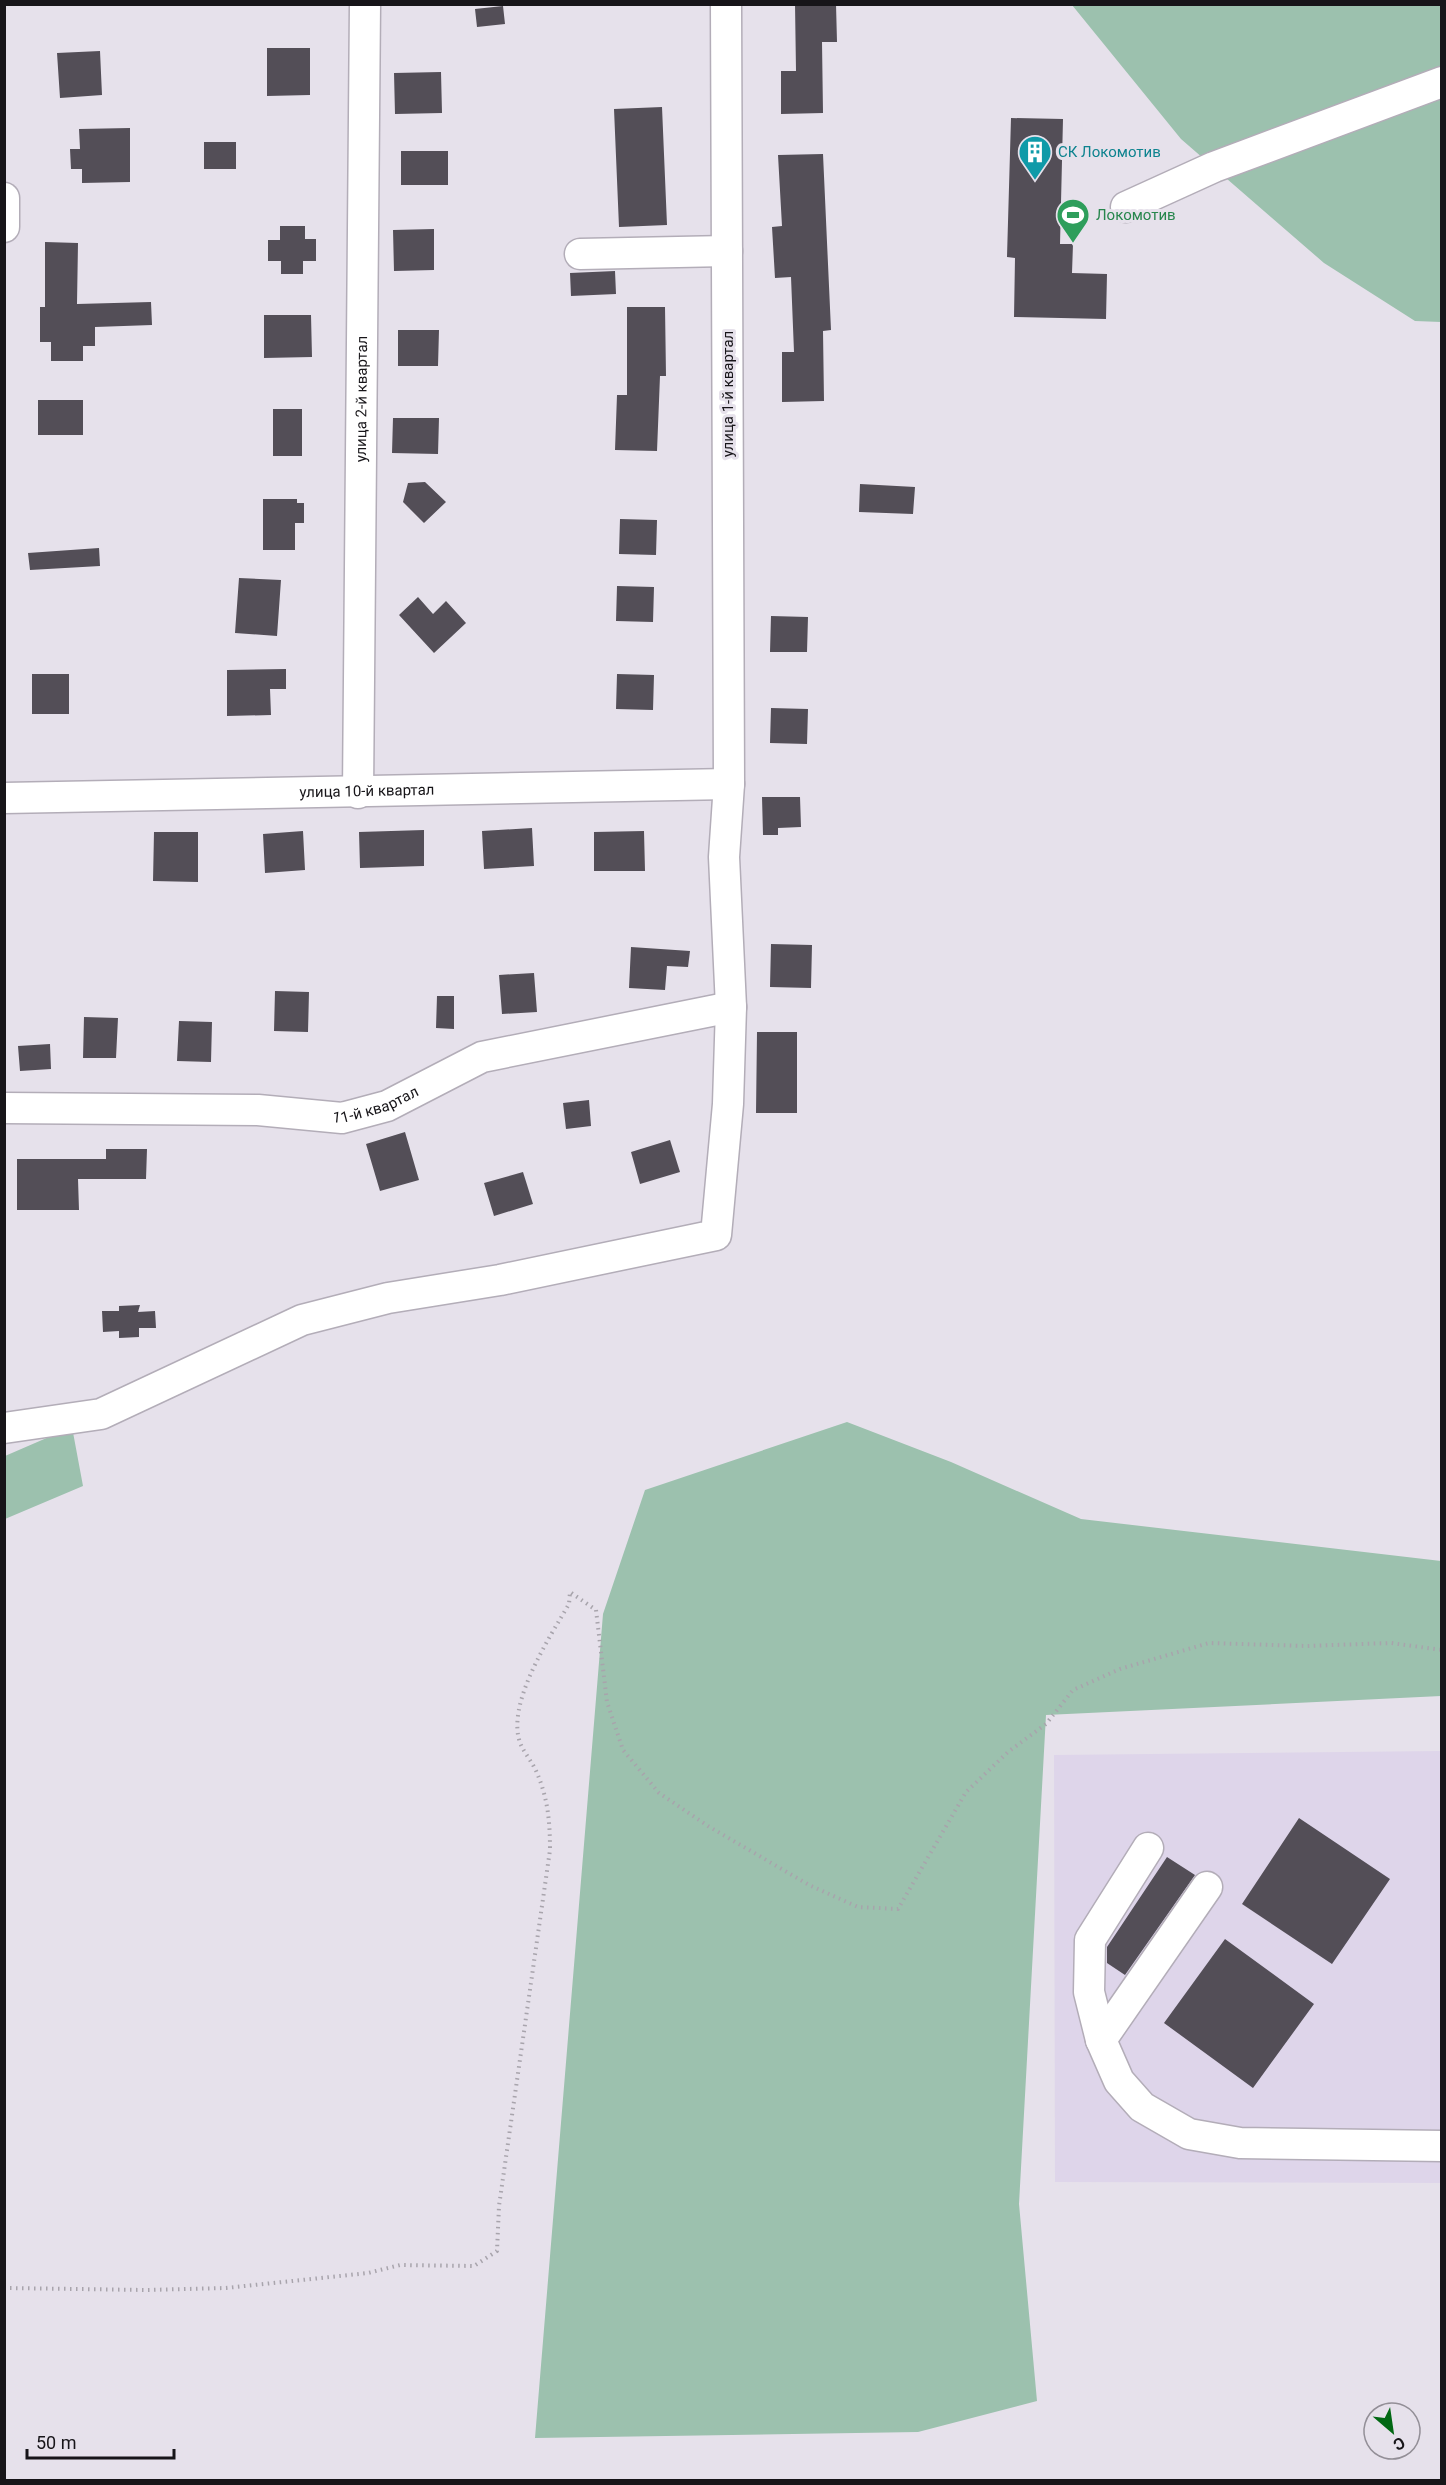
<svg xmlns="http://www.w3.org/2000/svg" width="1446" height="2485" viewBox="0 0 1446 2485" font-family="Roboto,sans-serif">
<rect width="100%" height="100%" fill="#e6e1eb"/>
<path fill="#ded5ea" d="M1441,1751V2183L1055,2182L1054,1755Z"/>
<path fill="#9cc1ae" d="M1072,5H1441V322L1415,321L1324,263L1181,139Z
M847,1422L951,1462L1081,1519L1441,1561V1696L1046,1715L1019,2204L1037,2401L918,2432L535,2438L603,1614L645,1490Z
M72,1427L83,1486L5,1519V1456Z"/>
<path fill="#534e57" d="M795,4H836L837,42H822L823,113L781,114V71H796Z
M503,6L505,24L477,27L475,9Z
M267,48H310V95L267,96Z
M100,51L102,95L60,98L57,53Z
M441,72L442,113L395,114L394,73Z
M662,107L667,225L619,227L614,109Z
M1011,118L1063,119L1060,244H1073L1072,273L1107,274L1106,319L1014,317L1015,258L1007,257Z
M130,128V182L82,183V169H71L70,149H80L79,129Z
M204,142H236V169H204Z
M401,151H448V185H401Z
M823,154L831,330L823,331L824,401L782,402V352H794L791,277L775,278L772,227L782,226L778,155Z
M280,226H305V239H316V261H303V274H281V261H268V240H280Z
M434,229V270L394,271L393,230Z
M45,242L78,243L77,304L151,302L152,325L95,327V346H83V361H51V342H40V307H45Z
M615,271L616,294L571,296L570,273Z
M627,307H665L666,376H660L657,451L615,450L617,395H627Z
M264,315H311L312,357L264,358Z
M398,330H439L438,366H398Z
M38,400H83V435H38Z
M273,409H302V456H273Z
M393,418H439L438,454L392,453Z
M425,482L446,502L424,523L403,502L408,483Z
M860,484L915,487L913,514L859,512Z
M263,499H297V503H304V523H295V550H263Z
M620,519L657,520L656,555L619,554Z
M99,548L100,566L30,570L28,553Z
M239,578L281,580L277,636L235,633Z
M617,586L654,587L653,622L616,621Z
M418,597L433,614L446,601L466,623L434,653L399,615Z
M771,616L808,617L807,652H770Z
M286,669V689H270L271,715L227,716V670Z
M32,674H69V714H32Z
M617,674L654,675L653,710L616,709Z
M771,708L808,709L807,744L770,743Z
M762,797H800L801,827L778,828V835H763Z
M532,828L534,866L484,869L482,831Z
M424,830V866L360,868L359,832Z
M303,831L305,870L265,873L263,834Z
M644,831L645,871H594V832Z
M154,832H198V882L153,881Z
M771,944L812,945L811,988L770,987Z
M631,947L690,951L688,967L667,966L665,990L629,988Z
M534,973L537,1012L502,1014L499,975Z
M275,991L309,992L308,1032L274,1031Z
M437,996H454V1029L436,1028Z
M84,1017L118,1018L116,1058H83Z
M179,1021L212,1022L211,1062L177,1061Z
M757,1032H797V1113H756Z
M50,1044L51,1069L20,1071L18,1046Z
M589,1100L591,1126L566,1129L563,1103Z
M405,1132L419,1180L380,1191L366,1144Z
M670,1140L680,1172L640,1184L631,1152Z
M106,1149H147L146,1179H78L79,1210H17V1159H106Z
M523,1172L533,1204L494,1216L484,1183Z
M140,1305L138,1312L155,1311L156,1328H139V1337L119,1338V1331L103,1332L102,1311H119V1306Z
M1299,1818L1390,1879L1332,1964L1242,1904Z
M1167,1857L1195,1875L1125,1975L1107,1963V1947Z
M1225,1939L1314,2004L1253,2088L1164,2023Z"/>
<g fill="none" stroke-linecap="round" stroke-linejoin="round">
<g stroke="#b3adb8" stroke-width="33">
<g id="minor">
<path d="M4,198V227"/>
<path d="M1126,207L1214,167L1442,82"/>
<path d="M580,254L727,251"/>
<path id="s1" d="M358,793L365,4"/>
<path id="s2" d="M4,798L729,784"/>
<path id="s3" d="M4,1108L258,1110L342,1118L387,1106L482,1057L731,1007"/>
<path d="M4,1428L101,1414L302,1320L388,1298L500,1280L716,1235L728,1104L731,1007L724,857L729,784L726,4"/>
<path d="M1148,1848L1090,1940L1089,1992L1101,2040L1119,2081L1142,2107L1189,2134L1240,2143L1442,2146"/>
<path d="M1101,2040L1207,1887"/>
</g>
</g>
<path stroke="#a8a4ac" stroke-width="4" stroke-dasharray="1.5 4.5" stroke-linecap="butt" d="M4,2288L146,2290L226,2288L368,2273L400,2265L474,2266L497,2251L499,2206L550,1850C550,1822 548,1799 537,1773C533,1763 525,1754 521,1745C504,1706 550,1637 569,1604L570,1592L596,1610L607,1702L623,1750L659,1793L708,1826L809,1885L858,1907L898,1909L966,1792L1008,1752L1046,1724L1073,1690L1120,1669L1209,1643L1306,1646L1391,1643L1442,1650"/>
<use href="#minor" stroke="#fff" stroke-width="30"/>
</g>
<defs>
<g id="building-pin" transform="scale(1.725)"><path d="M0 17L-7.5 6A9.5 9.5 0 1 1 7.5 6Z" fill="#0f9aa8" stroke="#e6e1eb"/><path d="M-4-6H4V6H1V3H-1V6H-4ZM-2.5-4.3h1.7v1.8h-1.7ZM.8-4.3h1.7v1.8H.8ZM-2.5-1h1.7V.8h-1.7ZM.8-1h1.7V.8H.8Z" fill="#fff"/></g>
<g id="stadium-pin" transform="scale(1.725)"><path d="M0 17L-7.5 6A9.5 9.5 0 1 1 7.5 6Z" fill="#2e9e5b" stroke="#e6e1eb"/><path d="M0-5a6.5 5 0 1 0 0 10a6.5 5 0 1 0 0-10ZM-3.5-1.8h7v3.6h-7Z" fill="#fff"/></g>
</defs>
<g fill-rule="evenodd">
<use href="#building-pin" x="1035" y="152"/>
<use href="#stadium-pin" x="1073" y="215"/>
</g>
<g text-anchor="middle" stroke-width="6" stroke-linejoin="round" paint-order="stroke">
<g font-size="15" fill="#0d838f" stroke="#e6e1eb" text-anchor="start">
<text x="1058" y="157">СК Локомотив</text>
</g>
<g font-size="15" fill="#27864d" stroke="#e6e1eb" text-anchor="start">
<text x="1096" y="220">Локомотив</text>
</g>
<g font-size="15" fill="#171519" stroke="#e6e1eb">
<text transform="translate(728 394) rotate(-90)" y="5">улица 1-й квартал</text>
<text dy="5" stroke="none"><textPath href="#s1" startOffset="394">улица 2-й квартал</textPath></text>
<text dy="5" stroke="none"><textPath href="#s2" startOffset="363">улица 10-й квартал</textPath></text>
<text dy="5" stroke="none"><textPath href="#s3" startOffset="374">11-й квартал</textPath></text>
</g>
</g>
<rect width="1446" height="2485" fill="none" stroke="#171519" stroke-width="12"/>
<g transform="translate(1392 2431) rotate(151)"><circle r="28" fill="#e6e1eb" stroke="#938f97" stroke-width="1.5"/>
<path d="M0-4.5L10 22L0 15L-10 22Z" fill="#026814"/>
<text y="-9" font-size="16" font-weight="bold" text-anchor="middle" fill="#171519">С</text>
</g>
<path d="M27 2449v9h147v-9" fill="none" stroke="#171519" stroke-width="3"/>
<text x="36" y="2449" font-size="18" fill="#171519" stroke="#e6e1eb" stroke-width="4.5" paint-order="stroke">50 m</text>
</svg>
